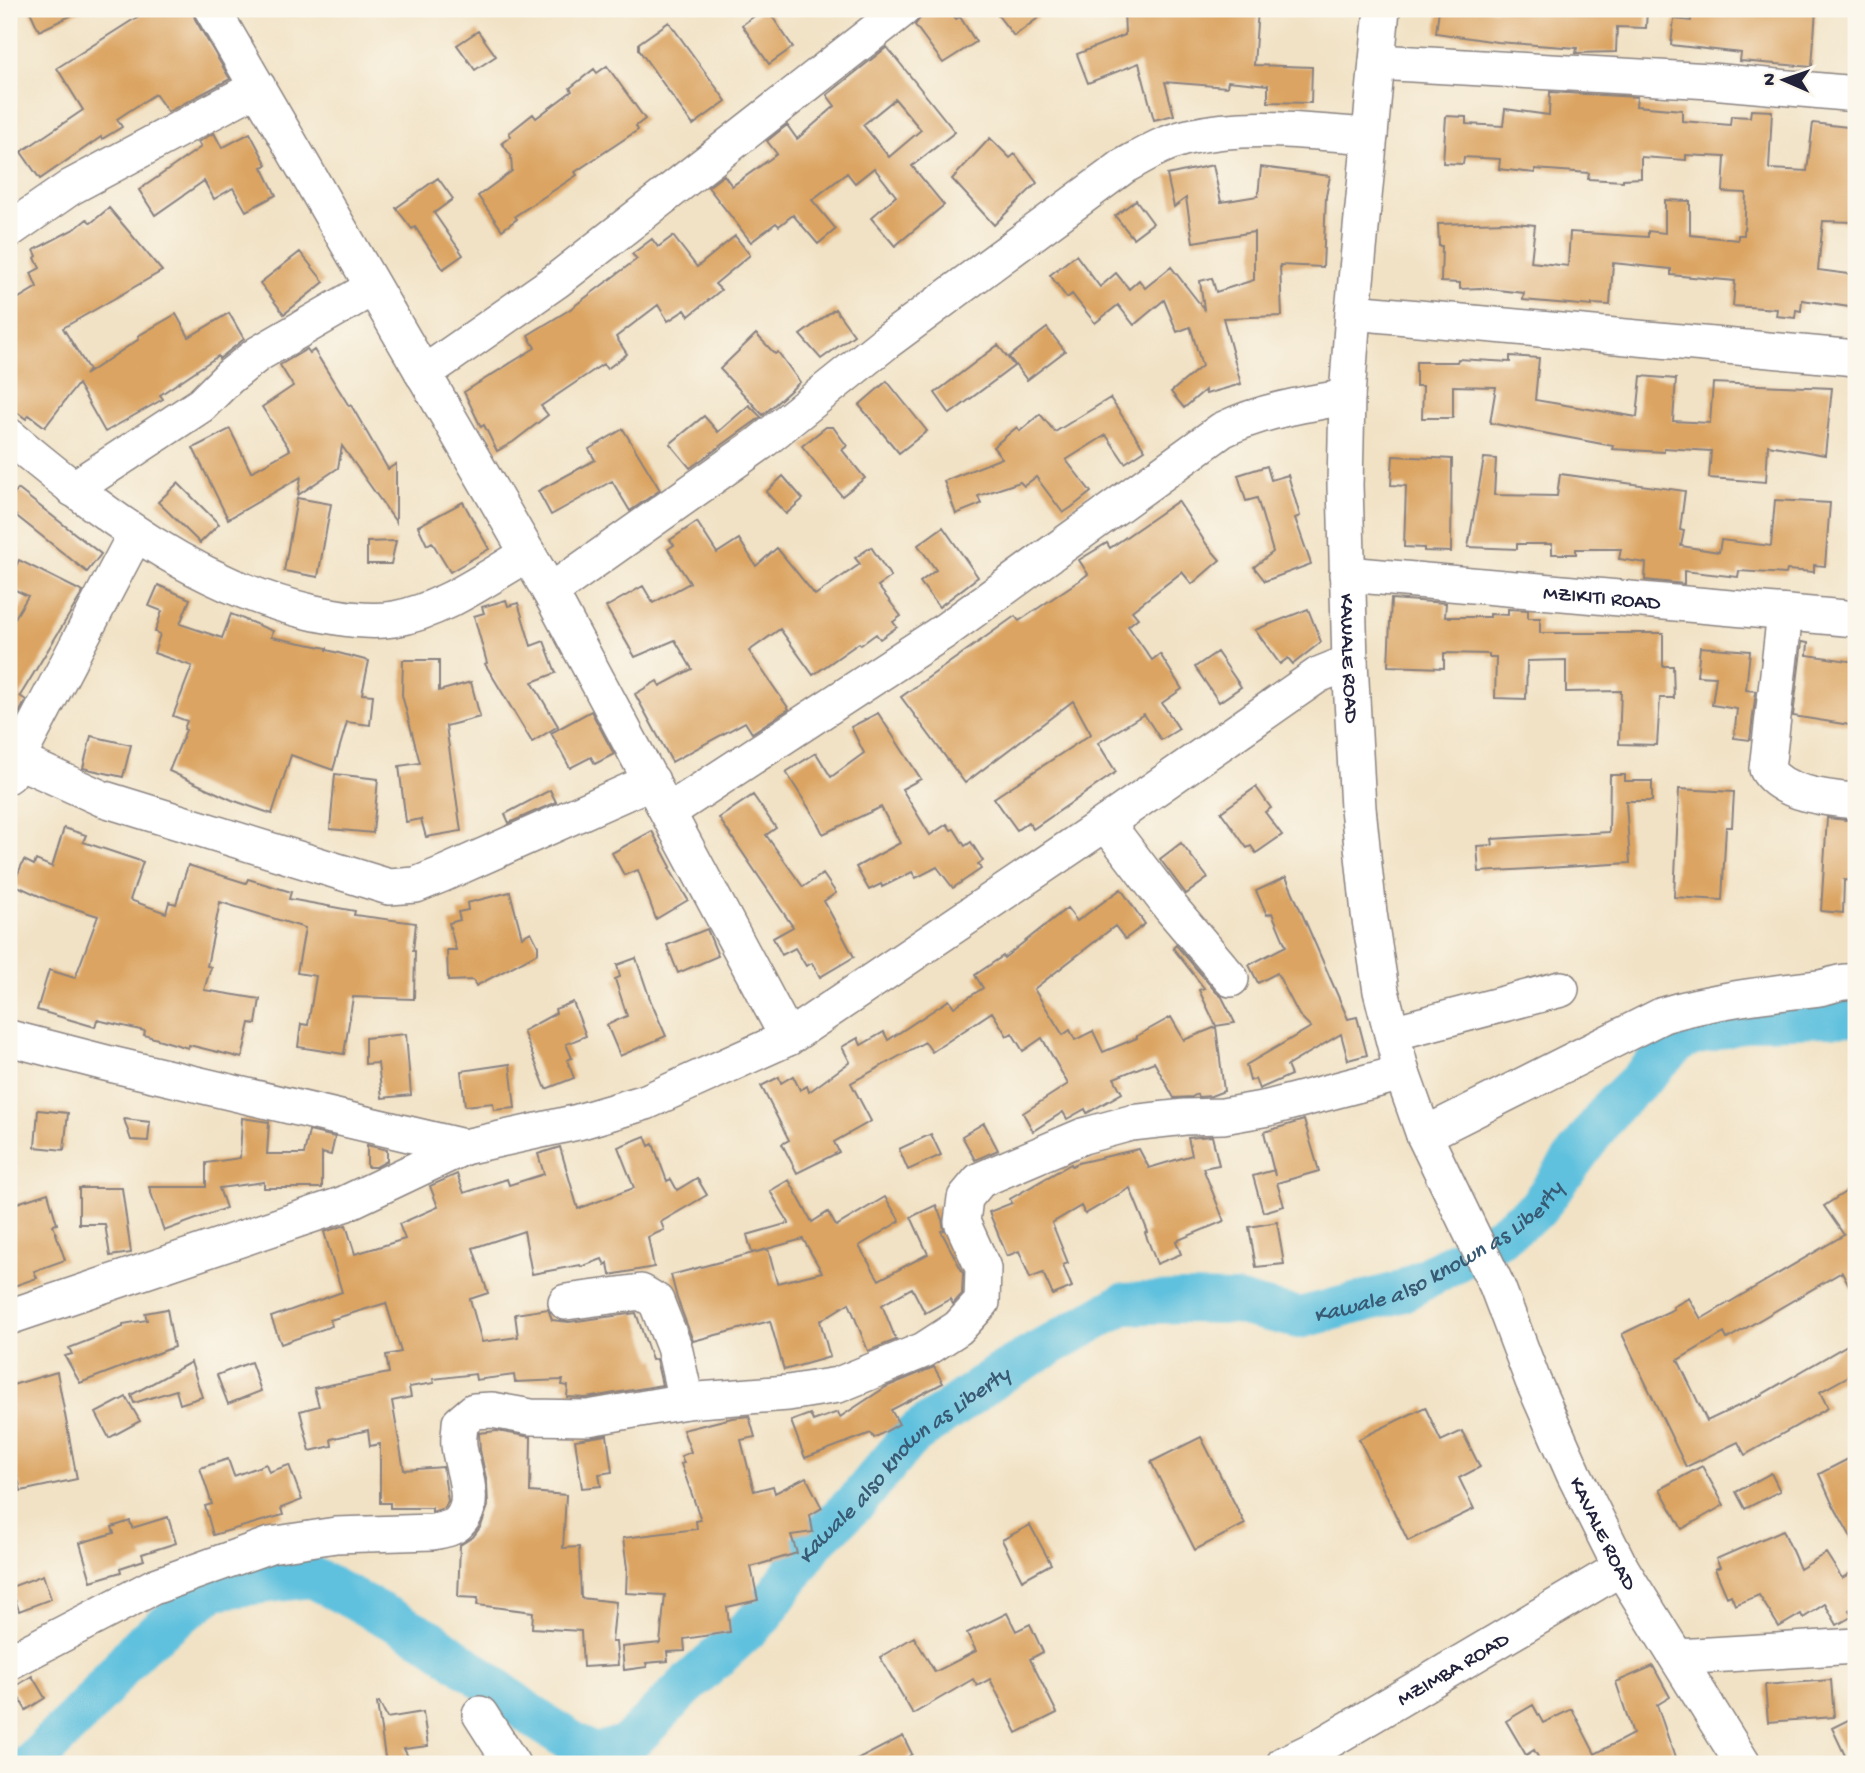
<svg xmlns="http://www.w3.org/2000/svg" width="1865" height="1773" viewBox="0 0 1865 1773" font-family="'Gochi Hand',sans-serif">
<rect width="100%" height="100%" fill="#fbf7ec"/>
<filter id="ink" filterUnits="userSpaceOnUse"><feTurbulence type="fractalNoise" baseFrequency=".0143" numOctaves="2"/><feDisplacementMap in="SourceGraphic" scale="14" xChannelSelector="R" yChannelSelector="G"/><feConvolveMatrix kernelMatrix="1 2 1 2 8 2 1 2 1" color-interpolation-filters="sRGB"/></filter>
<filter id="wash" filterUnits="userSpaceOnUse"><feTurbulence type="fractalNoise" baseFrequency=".00686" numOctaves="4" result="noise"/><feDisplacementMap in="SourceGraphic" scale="28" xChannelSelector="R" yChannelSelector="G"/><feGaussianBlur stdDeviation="1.57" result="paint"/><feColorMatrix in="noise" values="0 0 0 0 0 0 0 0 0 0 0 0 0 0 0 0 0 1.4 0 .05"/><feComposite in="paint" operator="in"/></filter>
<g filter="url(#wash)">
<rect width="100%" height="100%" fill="#f1e2c5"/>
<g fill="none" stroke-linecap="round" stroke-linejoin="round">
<path stroke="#60c1de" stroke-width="42" id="s1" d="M31,1764L90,1704L140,1645L214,1589L311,1577L431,1640L539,1721L593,1755L627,1745L686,1686L762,1616L815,1541L858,1500L908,1439L1001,1373L1123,1304L1181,1302L1235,1303L1299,1318L1401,1292L1501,1236L1537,1209L1612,1107L1683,1038L1759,1018L1856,1015"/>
</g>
<g id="blocks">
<path fill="#dba462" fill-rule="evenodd" d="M29,9H85L39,31Z
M150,9H192L195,19L230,79L168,112L155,94L117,119L122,127L102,139L101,137L40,179L21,152L83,110L57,68Z
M764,9H767L793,47L769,64L742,25Z
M923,9H949L956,19L960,17L976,42L943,63L915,25L921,17Z
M993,9H1050L1014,36Z
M1124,9H1258L1254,65L1312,67L1311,103L1268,102V85L1228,81L1227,87L1165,82L1174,115L1154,120L1139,63L1088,83L1077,54L1125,35Z
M1439,9H1647L1646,28L1617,27L1616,52L1576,53L1577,48L1497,42L1436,33Z
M1692,9H1816L1812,67L1740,61L1741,53L1671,45L1674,19L1691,21Z
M669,22L726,101L693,125L639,50V43Z
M478,31L496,56L475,70L457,45Z
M887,47L955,132L912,166L944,205L895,246L871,218L896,196L874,168L855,183L847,173L812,200L836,229L818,244L793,215L779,226L776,223L751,242L708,187L724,175L732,186L777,154L767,141L787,125L797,139L835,106L827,95ZM895,99L921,130L889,157L863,125Z
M607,66L645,119L636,126L638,130L575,172L577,175L515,216L517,219L502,230L478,196L512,171L511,156L502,143L511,136L509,133L533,114L536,118L572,91L570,88L594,69L597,73Z
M1550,92L1637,97L1636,106L1682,110V121L1730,125L1731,116L1750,117L1751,110L1772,111L1769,169L1807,171L1813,123L1856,128L1854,222L1823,221L1818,270L1856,275V308L1802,300L1801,311L1796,310L1795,318L1776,316L1777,309L1733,306L1735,281L1671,275V269L1613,263L1610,305L1592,304V306L1523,300L1524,293L1480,288L1460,289V283L1441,282L1442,246H1439L1438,224L1507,222L1535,225L1531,262L1568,266L1570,232L1648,237V231L1665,233V200L1690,201V235L1738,240V235H1744L1746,193L1723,192L1725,157L1686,155V160L1641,157V178L1623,179V181L1588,179L1589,173L1535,169V173L1499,169L1500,159L1464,157L1463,164L1443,163L1446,116L1466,117V124L1503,126L1505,109L1549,115Z
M214,133L222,148L250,133L267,165L262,167L276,195L246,211L233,188L214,199L204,181L155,215L139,190L201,147L198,142Z
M990,138L1010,158L1015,154L1037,183L994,225L952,179Z
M1213,165L1221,202L1258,196L1261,167L1330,176L1326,196L1323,267L1280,265L1282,316L1223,318L1241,384L1206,394L1205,390L1184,408L1171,392L1202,366L1191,329L1190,327L1177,332L1164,300L1134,325L1118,305L1095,323L1072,294L1067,298L1050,275L1076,255L1100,287L1116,273L1129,289L1139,280L1145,288L1171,267L1204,309L1200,281L1212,278L1216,292L1254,280V232L1193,242L1186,198L1174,207L1167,175Z
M438,178L453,199L434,213L463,255L443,269L415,227L412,229L396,208Z
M1136,200L1153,223L1133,238L1115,216Z
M109,208L162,271L63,328L89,370L85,375L139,339L138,336L176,314L189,337L229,313L244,339L219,359L218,356L160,395L163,399L105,432L78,384L45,427L29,415L26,419L9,406V336L15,332L9,320V304L37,287L31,273L40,268L35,258L37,256L34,250L76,228L87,219L91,223Z
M673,236L697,267L735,236L750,255L715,284L721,290L689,316L685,310L668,321L658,305L616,337L627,354L607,369L603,364L541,406L548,415L513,442L497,451L484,425L481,427L464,392L535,348L528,335L569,310L637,259L632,254L652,239L658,247Z
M300,252L324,282L284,314L260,283Z
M835,309L854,335L821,359L800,335Z
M1047,328L1065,351L1027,380L1009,357Z
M756,334L775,354L778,352L800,382L763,415L720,369Z
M998,345L1014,366L950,414L935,393Z
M307,349L310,353L314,350L349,406L351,405L388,469L396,464V522L342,446L338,468L298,495L301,477L228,519L193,448L230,429L251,472L290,450L262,407L293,386L280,365Z
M1510,356L1539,358L1535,400L1637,417L1641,376L1676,379L1673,421L1710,423L1713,383L1832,388L1825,455L1768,445L1766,482L1709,478L1711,451L1664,448V452L1612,449L1613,446L1490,423L1496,387L1453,386V418H1422L1423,386H1416V362H1457L1458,359L1510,362Z
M887,381L927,431L899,453L859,405Z
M1110,398L1145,450L1125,463L1106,435L1066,460L1091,492L1072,507L1063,513L1036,477L1024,486L1020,482L978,496L981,504L956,514L944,481L1002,458L993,447L1017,427L1020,431L1040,414L1055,432Z
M749,405L761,417L690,468L670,444L704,416L718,432Z
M826,427H833L847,446L842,450L865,478L842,496L802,446Z
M623,429L660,490L630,511L612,481L551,515L538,491L595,460L589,449Z
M1393,456L1452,459L1451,552L1424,551V548L1404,547L1406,486L1391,485Z
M1484,458L1496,459L1494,495L1557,496L1560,474L1685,491L1680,530L1684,531L1681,546L1719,552L1721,540L1771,546L1775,500L1830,503L1825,566L1814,565V572L1787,570L1786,574L1739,571L1738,577L1684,571V584L1645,580L1646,563L1619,559L1621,549H1576V554H1552V544H1517V549L1468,547Z
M1267,466L1271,480L1288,475L1300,516L1295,518L1311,564L1265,581L1254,567L1273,552L1257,498L1246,501L1238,475Z
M783,476L803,499L786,514L766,492Z
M178,483L219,524L200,543L158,502Z
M18,489L101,554L87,572L9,510V500Z
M297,498L331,504L318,577L284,571Z
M1178,501L1207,545L1220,560L1192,584L1182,572L1132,611L1138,618L1128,626L1152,660L1160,654L1182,689L1162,703L1179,729L1161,740L1144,714L1098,743L1116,772L1033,829L1028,822L1017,830L994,798L1091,734L1073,701L965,783L901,697L1015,616L1019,621L1083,578L1088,574L1079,560L1107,543L1110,548Z
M463,502L489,549L450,572L432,542L427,545L418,526Z
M697,522L717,553L739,539L756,566L777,548L815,595L860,564L855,558L871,547L891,577L878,586L901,616L893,622L897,627L880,639L876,634L861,645L859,643L813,675L780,629L749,651L789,709L752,733L745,722L672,762L635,694L657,681L660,686L692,669L675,640L635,657L606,607L643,586L653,603L690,583L668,549L674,545L670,540Z
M943,527L978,577L939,607L920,582L936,570L918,545Z
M396,541L391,564H367V542Z
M9,560L16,566L19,560L83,592L20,696L26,700L9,732V628L28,596L9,587Z
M158,585L190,599L180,624L222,638L231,614L273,631L271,637L327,648V650L369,661L362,694L373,695L370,725L347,722L333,770L291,755L272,814L232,800L169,771L186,730L184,729L187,721L173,716L192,666L154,653L160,634L155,632L162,611L149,606Z
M1391,599L1446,603L1445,617H1490V614L1508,615V609L1528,610V618H1540V633H1663V666H1673L1674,698H1660L1657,745L1619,744L1621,691L1566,692V660L1527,661L1526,699L1495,698L1496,657H1489V654L1444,653V668L1388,666Z
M506,600L508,606L518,603L531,646L544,641L556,673L532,682L558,726L532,742L485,664L487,663L474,616L484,613L482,607Z
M1308,609L1321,642L1293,664L1288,658L1280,664L1255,630Z
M1802,642L1808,643L1807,655L1856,662V726L1793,716Z
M1700,647L1750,651L1746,690L1756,691L1750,740L1734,738L1737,709L1712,705L1716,677L1697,676Z
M1217,652L1241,687L1219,702L1195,667Z
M403,660H439V691L471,682L480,717L446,726L461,831L426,837L421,819L406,822L399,766L420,763L402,695Z
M591,711L614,754L595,764L591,757L570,768L551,733Z
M878,713L921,779L902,789L930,835L947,824L951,830L954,829L965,846L971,842L983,861L978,864L981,869L953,888L937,867L916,878L912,872L882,887L881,884L869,890L856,867L900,843L881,807L823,834L815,818L786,772L816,753L831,777L864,753L851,727Z
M91,736L131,745L123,777L83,768Z
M335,774L378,779L373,833L330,829Z
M1610,775H1625V781H1652V801H1626L1630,863L1479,872L1477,846L1493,845L1492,839L1609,832Z
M1256,787L1271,808L1265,812L1282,835L1256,853L1251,846L1247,848L1221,812Z
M1679,789L1734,792L1732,827H1726L1722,900L1674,897Z
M550,790L556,802L509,823L505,814Z
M753,795L776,828L766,835L803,887L823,874L836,893L824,901L854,957L820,977L812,963L806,966L795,948L782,955L773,938L793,927L719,818Z
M1827,818L1856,821V881L1844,880L1843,913L1821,911Z
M64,828L86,835L83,842L143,862L130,900L166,913L169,902L176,904L188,865L246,883L248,879L291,892L289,899L355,911L354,915L416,923L413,951H415L414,999L353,997L344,1054L298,1047L301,1024L308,1025L316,976L297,973L305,928L220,902L207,966L211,967L204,990L260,999L256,1024L250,1023L242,1058L189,1045L188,1048L144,1035L145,1031L97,1020L95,1027L37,1010L49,970L75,978L98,916L48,900L13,884L24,860L34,865L36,860L52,867Z
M652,831L671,867L669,868L688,900L656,919L638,870L624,875L612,853Z
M1181,843L1208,878L1186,894L1160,859Z
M1286,877L1348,1019L1357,1017L1367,1055L1348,1060L1341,1034L1287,1066L1291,1075L1259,1089L1255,1079L1250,1081L1246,1065L1311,1027L1299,1015L1277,973L1258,983L1249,965L1286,946L1272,913L1267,915L1256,891Z
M1121,889L1145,924L1125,939L1115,926L1034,989L1063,1035L1070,1030L1075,1040L1093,1031L1103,1052L1137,1038V1036L1171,1017L1184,1040L1216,1027L1224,1091L1211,1096L1198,1097L1197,1094L1192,1097L1174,1098L1154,1062L1114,1078L1122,1093L1087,1113L1085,1109L1067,1119L1063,1112L1033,1131L1023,1113L1068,1084L1042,1038L1023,1051L1012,1033L1007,1036L992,1012L932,1052L925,1042L851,1083L871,1121L834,1142L839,1152L797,1173L782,1144L789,1140L761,1086L779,1077L781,1083L793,1076L800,1090L807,1086L809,1092L850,1062L842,1047L858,1038L861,1045L884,1032L888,1040L949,1000L954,1007L983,988L975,975L1003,956L1004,958L1067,908L1077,921Z
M510,892L522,937L531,932L538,946V953L476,986L473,980L448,981L447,950H456L449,923L460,920L458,912L468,910L467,903Z
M707,929L718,956L678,973L667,945Z
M1176,945L1216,992L1222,997L1235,1023L1216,1026L1199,990L1204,988L1173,948Z
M636,958L651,1002L666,1036L620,1056L607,1025L627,1016L615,979L620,977L617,965Z
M573,1002L586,1036L566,1044L572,1058L567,1060L574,1078L546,1089L523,1031L556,1013L555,1009Z
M406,1034L411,1095L382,1098L378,1063L365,1064V1038Z
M510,1064L515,1108L494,1110L493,1103L465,1106L461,1071Z
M38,1110L68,1113L64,1150L35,1147Z
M242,1118L269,1122L267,1154H304L309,1131L335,1137L331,1155L322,1153V1188H264V1182L219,1188L226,1208L164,1231L149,1187H206V1163L240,1158Z
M124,1119L150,1122L148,1141L131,1140Z
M1304,1120L1319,1171L1277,1183L1284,1206L1263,1212L1253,1176L1274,1170L1275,1176L1264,1132Z
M984,1123L998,1150L975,1160L962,1136Z
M931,1134L941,1155L908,1170L899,1149Z
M645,1136L649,1146L653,1144L667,1181L671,1179L677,1190L697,1178L707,1195L661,1222L664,1230L648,1237L654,1267L610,1275L608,1263L605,1265L602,1259L581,1267L580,1265L532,1274L524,1231L473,1248L488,1293L470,1299L482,1342L518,1337L515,1314L548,1309L552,1320L569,1322L636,1313L652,1360L656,1359L662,1385L586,1398L567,1397L568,1386L562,1385L563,1380L515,1382L514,1375L476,1380L475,1374L433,1379L434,1383L409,1387L411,1397L392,1401L404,1470L443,1467L448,1501L444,1508L432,1512V1508H390V1503H380V1444L370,1446L368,1430L331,1439L332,1446L310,1451L300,1411L319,1406L314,1388L389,1373L386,1355L401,1352L386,1303L330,1320L332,1326L281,1344L271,1317L342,1292L324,1232L346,1225L355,1254L405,1239L399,1224L438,1207L430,1186L457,1174L464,1193L507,1179L509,1185L544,1174L538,1154L560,1147L578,1209L634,1188L618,1147Z
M1212,1136L1219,1165L1203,1168L1224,1221L1176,1241L1181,1254L1157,1264L1145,1233L1148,1232L1130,1188L1085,1214L1081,1206L1052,1223L1068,1263L1063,1265L1072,1287L1053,1295L1043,1273L1030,1278L1019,1251L1007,1256L989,1212L1012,1203L1010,1199L1071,1164L1072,1166L1078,1163L1139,1149L1149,1168L1192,1155L1188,1138Z
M367,1145L387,1150V1161L376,1167H367Z
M789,1180L812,1222L828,1212L836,1226L885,1197L900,1221L859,1246L879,1280L928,1254L911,1217L936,1205L942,1219L944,1230L941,1231L963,1273L962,1294L953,1304L950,1299L925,1313L912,1288L882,1305L896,1340L868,1351L849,1303L820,1321L830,1357L784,1370L770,1321L693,1341L677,1298L671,1275L768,1249L777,1283L822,1272L803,1239L752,1253L747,1235L789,1223L770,1191Z
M1856,1185V1298L1842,1272L1727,1339L1724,1333L1678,1360L1707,1421L1759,1396L1856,1340V1372L1820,1392L1828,1408L1745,1455L1738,1442L1686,1467L1622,1334L1674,1309L1673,1307L1689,1298L1701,1319L1844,1235L1824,1206Z
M79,1188H122L131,1253L110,1256L105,1224H79Z
M48,1193L57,1224L53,1225L65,1260L34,1271L37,1278L14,1286L9,1271V1208L17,1203Z
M1277,1222L1284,1264L1256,1267L1249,1227Z
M167,1309L174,1347L80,1383L65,1356L72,1354L69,1348L123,1327V1324L147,1320L145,1313Z
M191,1362L202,1397L180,1404L176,1390L134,1403L131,1395Z
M251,1362L261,1391L228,1404L217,1375Z
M934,1367L943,1383L891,1410L899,1424L874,1438L871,1433L805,1458L791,1421L810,1414L813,1421L838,1412L840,1417L886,1387Z
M57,1372L77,1479L21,1491L14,1462L9,1463V1386Z
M126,1397L140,1421L109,1438L96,1413Z
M1425,1407L1441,1441L1462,1431L1480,1467L1459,1478L1474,1509L1408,1541L1359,1439Z
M749,1416L755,1437L741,1440L754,1491L773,1486L775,1493L806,1477L822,1508L810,1515L813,1532L791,1535L797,1553L751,1567L758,1600L727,1607L730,1632L684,1639L685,1651L667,1652L668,1661L646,1663L647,1667L624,1670L622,1647L660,1643L665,1595L626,1593L627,1568L623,1538L697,1529L696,1521L701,1520L681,1464L684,1463L681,1456L691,1452L683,1430L732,1418Z
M497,1431L531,1437L530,1492L566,1495L563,1548L579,1547L581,1598L616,1602L612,1642H616L618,1665L583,1667L581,1631L532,1628L533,1612L477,1605L478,1598L458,1597L460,1545L473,1537L481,1526L488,1506L487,1483L480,1450L479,1433Z
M607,1435L612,1472L599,1474L601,1486L582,1488L575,1440Z
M1201,1437L1245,1524L1195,1550L1151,1462Z
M1856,1455V1546L1831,1501L1819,1474Z
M228,1459L234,1476L266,1464L269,1472L289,1465L302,1500L281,1508L283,1515L213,1535L205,1506L212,1504L200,1468Z
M1702,1466L1724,1505L1682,1529L1660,1489Z
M1771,1473L1780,1491L1745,1509L1736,1492Z
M168,1517L176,1543L142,1554L144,1560L120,1568L121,1572L91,1581L80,1543L114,1533L112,1527L130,1521L132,1528Z
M1030,1525L1051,1564L1022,1580L1002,1540Z
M1783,1530L1800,1569L1826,1553L1842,1578L1856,1570V1606L1849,1610L1853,1616L1837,1625L1825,1604L1803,1618L1801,1614L1779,1627L1759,1595L1735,1605L1731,1595L1727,1597L1715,1569L1720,1567L1716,1559Z
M43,1575L51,1599L19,1611L11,1587Z
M1007,1613L1016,1631L1030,1624L1043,1652L1030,1659L1057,1713L1017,1733L990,1679L977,1686L973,1679L913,1714L880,1657L914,1637L935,1672L976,1651L967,1633Z
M1653,1666L1670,1697L1657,1705L1677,1764H1542L1534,1750L1526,1755L1506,1721L1533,1705L1543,1723L1572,1709L1595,1754L1633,1734L1616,1682Z
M32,1676L45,1698L26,1710L13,1688Z
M1831,1680L1834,1717L1768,1722L1765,1685Z
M379,1702L387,1718L423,1712L428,1746L404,1749L412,1764H386L377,1703Z
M1856,1716V1764H1849L1832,1728Z
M903,1736L912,1754L908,1757L912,1764H849Z"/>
</g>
</g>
<g filter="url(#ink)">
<use href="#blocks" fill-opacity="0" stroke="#8a8280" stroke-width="2"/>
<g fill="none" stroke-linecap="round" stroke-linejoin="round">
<g stroke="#8a8280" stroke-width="38">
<g id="minor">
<path d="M212,9L550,592L788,1038"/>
<path id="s2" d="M1382,9L1353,312L1347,397L1345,485L1350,662L1358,808L1369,913L1381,991L1402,1073L1424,1135L1497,1286L1533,1381L1574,1474L1621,1568L1743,1764"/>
<path d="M1377,62L1711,81L1856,94"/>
<path d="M9,230L71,187L258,87"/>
<path d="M1353,312L1856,358"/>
<path d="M423,374L556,281L903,9"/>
<path d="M9,436C100,512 196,587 315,613C340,618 368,623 394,619C442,611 486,578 528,554"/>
<path d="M73,489L201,405L229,377L258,354L372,288"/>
<path id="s3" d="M1347,574L1856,619"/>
<path d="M550,592L759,444L886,342L1124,166C1144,155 1165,142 1188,137C1247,123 1310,132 1370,136"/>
<path d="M1785,613L1767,769C1781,794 1830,799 1856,801"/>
<path d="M9,753L17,760L101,798L389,887L416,885L443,874L652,781"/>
<path d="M9,775L135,535"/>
<path d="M668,812L946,630L1222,430C1261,411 1304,404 1347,397"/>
<path d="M1106,823L1171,908L1231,979"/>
<path d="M1392,1033L1561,989"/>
<path d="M9,1038L106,1063L464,1147"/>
<path d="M1424,1135L1663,1015C1714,1000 1766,994 1819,988C1832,986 1844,979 1856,983"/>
<path d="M566,1302L641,1292L656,1301L674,1347L686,1401"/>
<path d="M9,1317L344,1204L464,1147L578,1122L646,1102L788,1038L1106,823L1318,675L1350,662"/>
<path d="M1677,1657L1856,1646"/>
<path d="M9,1662L153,1587L270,1545L336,1535L433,1532C441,1530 453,1529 459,1522C479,1502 461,1468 459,1445C458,1438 460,1430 460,1423L474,1411L492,1410L531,1417L588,1418L686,1401L788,1393L838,1385L924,1350L958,1328L982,1302L983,1268L962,1222L965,1198L980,1180L1083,1136L1131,1123L1185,1117L1223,1116L1268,1108L1402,1073"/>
<path d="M480,1714L512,1764"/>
<path id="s4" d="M1284,1764L1315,1749L1621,1568"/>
</g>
</g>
<use href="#minor" stroke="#fff" stroke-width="35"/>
</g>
</g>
<g text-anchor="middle" stroke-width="7" stroke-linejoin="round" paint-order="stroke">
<g font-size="21" fill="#22223b" stroke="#fbf7ec">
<text dy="7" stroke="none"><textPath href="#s3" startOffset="256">MZIKITI ROAD</textPath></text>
<text dy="7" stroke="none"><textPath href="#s2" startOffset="651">KAWALE ROAD</textPath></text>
<text dy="7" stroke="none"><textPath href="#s2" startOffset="1573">KAVALE ROAD</textPath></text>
<text dy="7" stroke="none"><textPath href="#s4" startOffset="194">MZIMBA ROAD</textPath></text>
</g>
<g font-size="23" font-style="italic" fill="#385a74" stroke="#fbf7ec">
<text dy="8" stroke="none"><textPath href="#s1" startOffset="1727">Kawale also known as Liberty</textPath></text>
<text dy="8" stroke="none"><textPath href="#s1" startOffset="1118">Kawale also known as Liberty</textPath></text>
</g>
</g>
<rect width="1865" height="1773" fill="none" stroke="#fbf7ec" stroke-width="35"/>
<g transform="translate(1784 80) rotate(272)" stroke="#fbf7ec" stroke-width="5" paint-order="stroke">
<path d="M0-5L12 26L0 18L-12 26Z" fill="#22223b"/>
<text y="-10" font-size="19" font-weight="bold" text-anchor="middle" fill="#22223b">N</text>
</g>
</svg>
